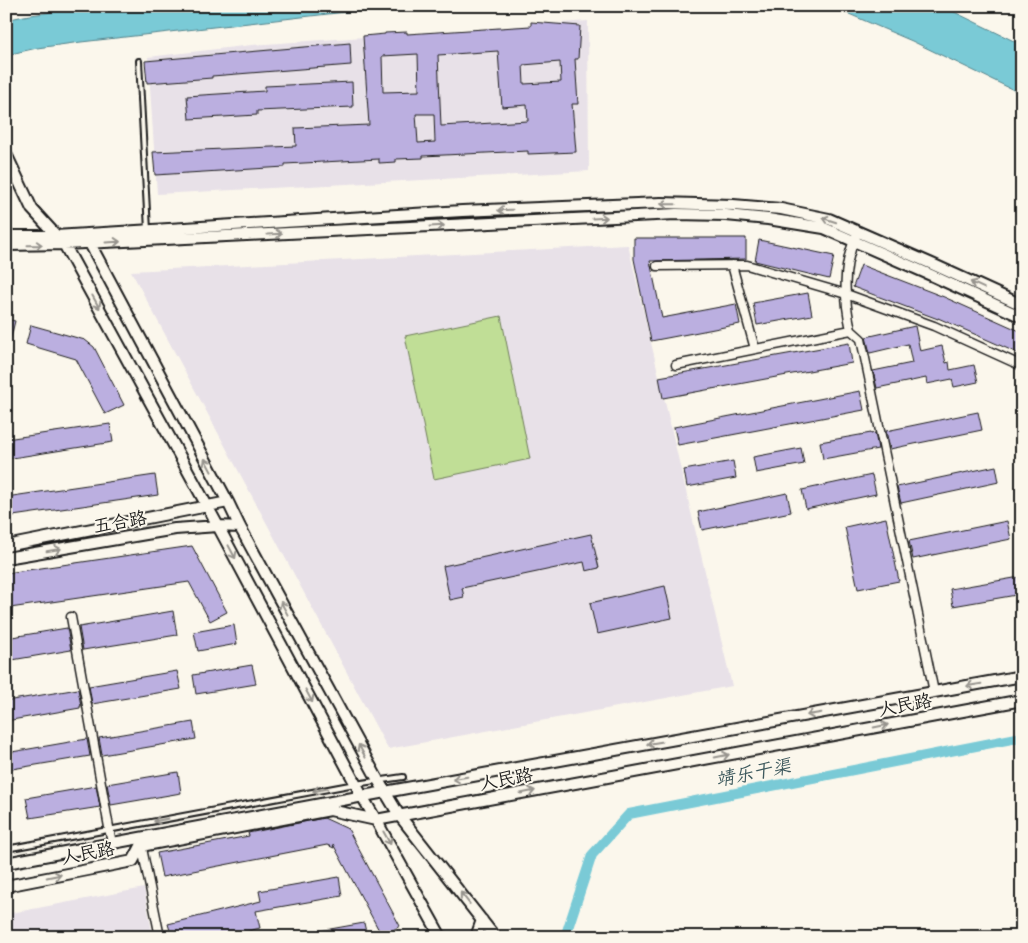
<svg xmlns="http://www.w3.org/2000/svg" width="1028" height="943" viewBox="0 0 1028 943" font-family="Caveat,'LXGW WenKai TC',sans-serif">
<rect width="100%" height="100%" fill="#fbf7ec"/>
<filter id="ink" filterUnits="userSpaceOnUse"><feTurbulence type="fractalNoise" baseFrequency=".02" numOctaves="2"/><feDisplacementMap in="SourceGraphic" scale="10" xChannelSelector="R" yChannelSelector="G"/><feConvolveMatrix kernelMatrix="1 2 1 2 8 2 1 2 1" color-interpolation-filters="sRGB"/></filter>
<g filter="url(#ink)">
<path fill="#e8e1e8" d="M588,21L589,171L157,194L148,57L252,45Z
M628,245L732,686L388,749L131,271Z
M144,888L153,937H6V914Z"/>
<path fill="#c0de96" stroke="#6e7d59" d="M501,316L530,459L434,479L405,336Z"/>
<path fill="#7acad6" stroke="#54848c" d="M93,6H399L81,42L37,48L6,55V20L24,16Z
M754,6H942L1022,45V94L912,41L842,11L819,7H800L773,8Z"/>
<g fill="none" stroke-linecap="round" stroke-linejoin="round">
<path stroke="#7acad6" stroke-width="10" d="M565,937L592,855L629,814L1022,737"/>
</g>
<path fill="#bbafe0" stroke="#1c1c1c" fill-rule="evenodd" d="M531,22L580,26L578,59H575L578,104H572L576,152L528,154V151L423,156V158L396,159V162L379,163V159L285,164V167L155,175L153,152L296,146L295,128L369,125L363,36L385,34V33L407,32V34L531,26ZM498,51L502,107L527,105L528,121L441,126L438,55ZM418,54L419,91L383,92L382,56ZM560,62L561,82L524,84L523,65ZM416,114H434L435,142L418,143Z
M350,43L351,65L212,76V78L147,83L145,61Z
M352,82L353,107L257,111V115L189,119L187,96L265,91V86Z
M634,238H746V259L650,261L662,318L736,304L740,324L651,341L634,259Z
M759,240L834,256L829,279L755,261Z
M861,265L944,297L1022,332V355L938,318V319L853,287Z
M808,293L812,315L757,325L753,303Z
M6,319L15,321L9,345H6Z
M31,325L85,340L94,347L124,405L105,414L76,359L26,344Z
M915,326L920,351L942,346L946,363L949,362L950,370L974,365L978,382L954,387L952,379L927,384L926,378L877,388L873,371L912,363L908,344L870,353L866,337Z
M849,343L852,363L663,398L659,377Z
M860,391L864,410L678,445L674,427Z
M978,412L982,430L890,449L886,431Z
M110,424L113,442L6,459V439Z
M871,433V434L875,433L878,449L823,459L820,442Z
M801,448L804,464L756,473L753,457Z
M733,461L736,478L687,487L684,470Z
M996,466L999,482L901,503L897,487Z
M155,475L158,495L6,517V497Z
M872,475L876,494L806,509L802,490Z
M787,493L791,512L702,530L698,512Z
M886,518L899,581L858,589L845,527Z
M1007,521L1011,539L913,559L909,541Z
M591,534L599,568L586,571L584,562L462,588L464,597L450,600L443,566Z
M192,546L227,612L210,621L189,582L10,608L8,597H10L7,573Z
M1020,577L1022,594L953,606L950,589Z
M665,586L672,618L597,634L590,603Z
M173,611L177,635L83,650L79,627Z
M234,625L237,644L198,651L194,632Z
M67,628L71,650L6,661V638Z
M252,665L256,684L196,694L193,675Z
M177,671L181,689L92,704L89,686Z
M78,689L81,706H80V708L6,721V701Z
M193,722L196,739L102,755L99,738Z
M87,739L90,756L6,770V753Z
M178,772L181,793L111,805L107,784Z
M96,786L100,807L30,818L26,798Z
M324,818L348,829L400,926L382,936L333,844L334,848L327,845L162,877L157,853L249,836L248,833Z
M339,877L342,896L256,911L260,928L226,937H172L168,924L261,901L259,891Z
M364,923L367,937H308V933Z"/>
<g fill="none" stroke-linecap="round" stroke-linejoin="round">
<g stroke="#1c1c1c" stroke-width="8">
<path id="lane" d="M139,61L148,230
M6,849L355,784L403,777"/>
</g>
<g stroke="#1c1c1c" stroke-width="11">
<path id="street" d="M732,265L755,349
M657,266L747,265L846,294L934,326L1022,366
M851,330C844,298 842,267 856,236
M676,365L851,330L861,339L934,692
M71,617L112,844
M141,843L160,937"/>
</g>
<g stroke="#1c1c1c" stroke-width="14">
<path id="secondary" d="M6,154L32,209L64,244L218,526L362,796L376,820L441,937
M6,236H55L462,211L661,203L733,205L781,209L829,219L932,264L1022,305
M87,238L228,502L240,527L378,780L399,815L495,937
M6,245L64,244L676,214L726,215L768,219L824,228L931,275L1022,317
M6,546L228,502
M6,558L175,529L218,526L240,527
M6,863L385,792L1022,676
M6,886L133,861L141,846L330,810L376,820L1022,700
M476,937L482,920"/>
</g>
<use href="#lane" stroke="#fbf7ec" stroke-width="4"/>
<use href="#street" stroke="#fbf7ec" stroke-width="8"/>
<use href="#secondary" stroke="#fbf7ec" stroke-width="10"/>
</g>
<defs><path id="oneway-shaft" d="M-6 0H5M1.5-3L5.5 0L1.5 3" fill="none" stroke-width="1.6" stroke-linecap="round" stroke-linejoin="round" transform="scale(1.25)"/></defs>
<g stroke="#97948e">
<use href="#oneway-shaft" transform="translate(668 204) rotate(-179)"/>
<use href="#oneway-shaft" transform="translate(505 210) rotate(178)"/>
<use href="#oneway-shaft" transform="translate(600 218) rotate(-3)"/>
<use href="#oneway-shaft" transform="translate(829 220) rotate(-162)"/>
<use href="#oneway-shaft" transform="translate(437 226) rotate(-3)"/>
<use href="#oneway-shaft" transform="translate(275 234) rotate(-3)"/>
<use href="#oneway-shaft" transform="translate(113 242) rotate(-3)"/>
<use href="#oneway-shaft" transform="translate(35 245) rotate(-1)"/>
<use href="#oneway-shaft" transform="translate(977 285) rotate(-155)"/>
<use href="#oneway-shaft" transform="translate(96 302) rotate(61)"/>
<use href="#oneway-shaft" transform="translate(208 465) rotate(-118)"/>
<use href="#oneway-shaft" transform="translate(54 550) rotate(-10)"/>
<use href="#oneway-shaft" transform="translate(232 552) rotate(62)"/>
<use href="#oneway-shaft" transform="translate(284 608) rotate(-118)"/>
<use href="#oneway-shaft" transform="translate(974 685) rotate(170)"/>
<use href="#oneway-shaft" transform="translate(309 696) rotate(62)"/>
<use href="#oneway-shaft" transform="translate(814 714) rotate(170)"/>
<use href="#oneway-shaft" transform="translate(881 726) rotate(-11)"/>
<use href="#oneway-shaft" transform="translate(654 743) rotate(170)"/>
<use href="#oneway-shaft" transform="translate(362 751) rotate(-118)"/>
<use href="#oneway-shaft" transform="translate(722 756) rotate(-11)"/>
<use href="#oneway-shaft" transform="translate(460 778) rotate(170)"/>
<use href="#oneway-shaft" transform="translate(320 790) rotate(169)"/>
<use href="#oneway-shaft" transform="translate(528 792) rotate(-11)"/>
<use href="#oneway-shaft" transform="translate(161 820) rotate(169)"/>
<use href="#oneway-shaft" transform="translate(387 838) rotate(61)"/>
<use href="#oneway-shaft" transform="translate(54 876) rotate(-11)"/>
<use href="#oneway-shaft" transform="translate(465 898) rotate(-128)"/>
</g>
</g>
<g text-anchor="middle" stroke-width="4" stroke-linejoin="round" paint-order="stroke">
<g font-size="18" fill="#1c1c1c" stroke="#fbf7ec">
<text transform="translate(120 522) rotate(-10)" y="6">五合路</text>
<text transform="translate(905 705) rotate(-11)" y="6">人民路</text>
<text transform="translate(506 779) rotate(-11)" y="6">人民路</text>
<text transform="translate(88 853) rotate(-11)" y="6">人民路</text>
</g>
<g font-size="19" font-style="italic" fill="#3d595d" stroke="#fbf7ec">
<text transform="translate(753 772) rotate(-11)" y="7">靖乐干渠</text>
</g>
</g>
<rect width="1028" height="943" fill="none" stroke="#fbf7ec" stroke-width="25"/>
<rect x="12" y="12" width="1003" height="918" fill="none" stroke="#1c1c1c" stroke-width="2" filter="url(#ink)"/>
</svg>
